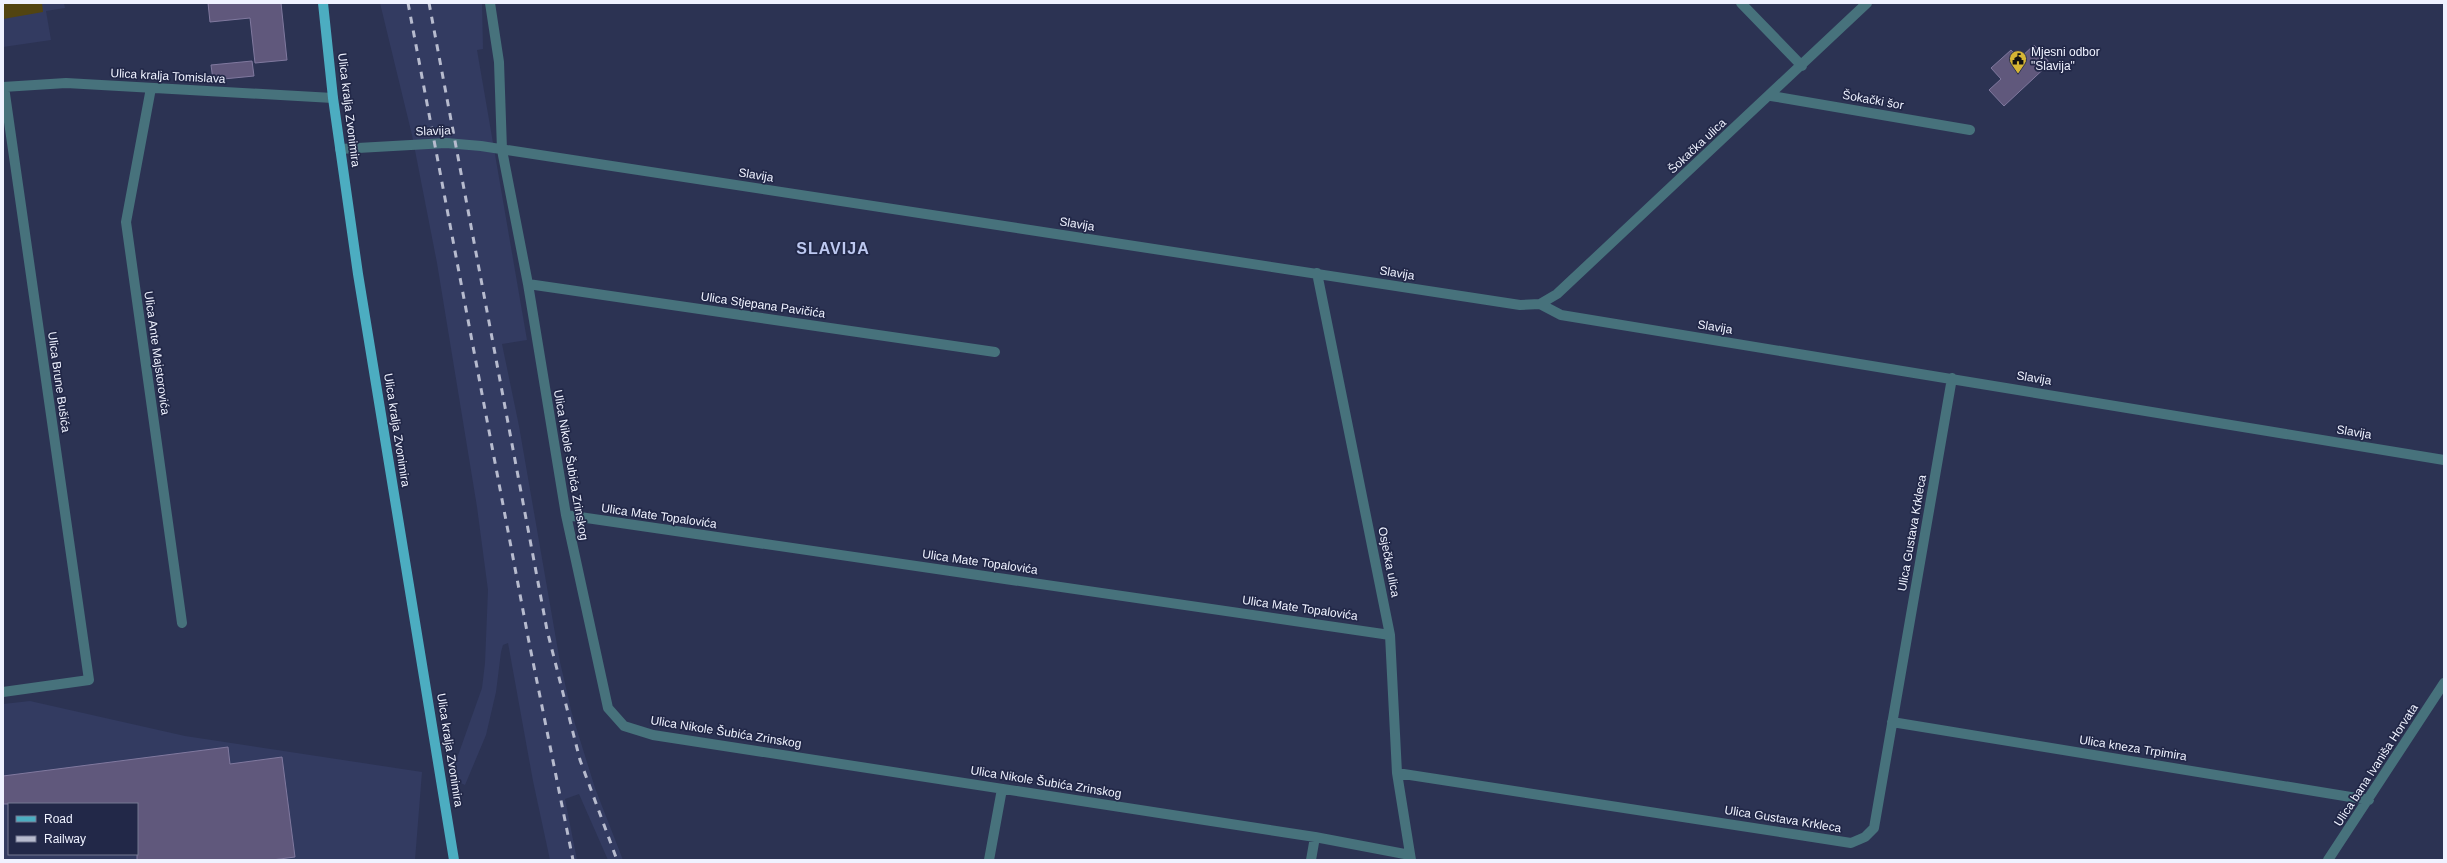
<svg xmlns="http://www.w3.org/2000/svg" width="2447" height="863" viewBox="0 0 2447 863" font-family="Helvetica,sans-serif">
<rect width="100%" height="100%" fill="#2c3353"/>
<path fill="#333b61" fill-rule="evenodd" d="M3,3H64L65,8L46,11L51,40L3,47Z
M380,3H482L483,49L477,50L527,340L502,344L519,426L560,662L572,714L595,788L623,860H608L579,794L565,799L577,860H550L533,781L508,643L503,645L501,652L496,692L486,735L465,785L450,778L482,688L485,663L488,590L477,507L437,263L412,135Z
M30,701L185,736L422,772L415,860H3V704ZM9,804H137V854H9Z"/>
<path fill="#524411" d="M3,3H42L43,12L3,19Z"/>
<path fill="#60587c" stroke="#80799f" d="M208,3H281L287,60L255,63L250,18L210,22Z
M2034,45L2050,63L2004,106L1989,90L2001,79L1991,68L2011,50L2019,59Z
M252,61L254,76L213,80L211,65Z
M228,747L230,764L282,757L295,857L272,860H137V804H3V776Z"/>
<g fill="none" stroke-linecap="round" stroke-linejoin="round">
<path stroke="#47727c" stroke-width="10" d="M490,3L499,62L502,150L528,284L566,515L608,708L624,726L653,735L1315,837L1410,855
M1741,3L1802,66
M3,87L66,83L333,98
M151,88L126,222L182,623
M1771,96L1970,130
M340,149L446,143L481,146L1520,305L1540,304L1561,315L2444,460
M1317,273L1390,635L1397,773L1411,860
M528,284L995,352
M1540,304L1557,294L1867,3
M566,515L1390,635
M3,692L89,680L4,87
M1892,722L2369,800
M1397,773L1851,843L1865,837L1874,828L1952,378
M989,860L1002,789
M1311,860L1315,837
M2328,860L2444,683"/>
<path stroke="#4cadc1" stroke-width="10" d="M323,3L333,98L358,274L454,860"/>
<path stroke="#b7bbce" stroke-width="3" stroke-dasharray="7 7" stroke-linecap="butt" d="M408,3L529,642L573,860
M429,3L547,630L580,760L617,860"/>
</g>
<defs>
<g id="civic-pin" transform="scale(0.9)"><path d="M0 17L-7.5 6A9.5 9.5 0 1 1 7.5 6Z" fill="#d6b534" stroke="#222848"/><path d="M-.6-6.5H3V-4.5H.6V-3L4-1V1h2V6H-6V1h2V-1L-.6-3ZM-1.2 2.5V6h2.4V2.5Z" fill="#111"/></g>
</defs>
<g fill-rule="evenodd">
<use href="#civic-pin" x="2018" y="59"/>
</g>
<g text-anchor="middle" stroke-width="3.5" stroke-linejoin="round" paint-order="stroke">
<g font-size="12" fill="#eff2ff" stroke="#222848" text-anchor="start">
<text x="2031" y="56">Mjesni odbor<tspan x="2031" dy="14">"Slavija"</tspan></text>
</g>
<g font-size="12" fill="#eff2ff" stroke="#222848">
<text transform="translate(168 76) rotate(3)" y="4">Ulica kralja Tomislava</text>
<text transform="translate(1873 100) rotate(10)" y="4">Šokački šor</text>
<text transform="translate(349 110) rotate(83)" y="4">Ulica kralja Zvonimira</text>
<text transform="translate(433 131) rotate(-2)" y="4">Slavija</text>
<text transform="translate(1697 146) rotate(-43)" y="4">Šokačka ulica</text>
<text transform="translate(756 175) rotate(9)" y="4">Slavija</text>
<text transform="translate(1077 224) rotate(9)" y="4">Slavija</text>
<text transform="translate(1397 273) rotate(9)" y="4">Slavija</text>
<text transform="translate(763 305) rotate(8)" y="4">Ulica Stjepana Pavičića</text>
<text transform="translate(1715 327) rotate(9)" y="4">Slavija</text>
<text transform="translate(157 353) rotate(82)" y="4">Ulica Ante Majstorovića</text>
<text transform="translate(2034 378) rotate(9)" y="4">Slavija</text>
<text transform="translate(59 382) rotate(82)" y="4">Ulica Brune Bušića</text>
<text transform="translate(397 430) rotate(81)" y="4">Ulica kralja Zvonimira</text>
<text transform="translate(2354 432) rotate(9)" y="4">Slavija</text>
<text transform="translate(571 465) rotate(80)" y="4">Ulica Nikole Šubića Zrinskog</text>
<text transform="translate(659 516) rotate(8)" y="4">Ulica Mate Topalovića</text>
<text transform="translate(1912 533) rotate(-80)" y="4">Ulica Gustava Krkleca</text>
<text transform="translate(980 562) rotate(8)" y="4">Ulica Mate Topalovića</text>
<text transform="translate(1389 562) rotate(79)" y="4">Osječka ulica</text>
<text transform="translate(1300 608) rotate(8)" y="4">Ulica Mate Topalovića</text>
<text transform="translate(726 732) rotate(9)" y="4">Ulica Nikole Šubića Zrinskog</text>
<text transform="translate(2133 748) rotate(9)" y="4">Ulica kneza Trpimira</text>
<text transform="translate(450 750) rotate(81)" y="4">Ulica kralja Zvonimira</text>
<text transform="translate(2376 765) rotate(-57)" y="4">Ulica bana Ivaniša Horvata</text>
<text transform="translate(1046 782) rotate(9)" y="4">Ulica Nikole Šubića Zrinskog</text>
<text transform="translate(1783 819) rotate(9)" y="4">Ulica Gustava Krkleca</text>
</g>
<g font-size="16" font-weight="bold" letter-spacing="1" fill="#bdc8f0" stroke="#222848">
<text x="833" y="254">SLAVIJA</text>
</g>
</g>
<rect width="2447" height="863" fill="none" stroke="#eff2ff" stroke-width="8"/>
<rect x="8" y="803" width="130" height="52" fill="#222848" stroke="#747991"/>
<rect x="16" y="816" width="20" height="6" fill="#4cadc1" stroke="#747991"/>
<text x="44" y="823" font-size="12" fill="#eff2ff">Road</text>
<rect x="16" y="836" width="20" height="6" fill="#b7bbce" stroke="#747991"/>
<text x="44" y="843" font-size="12" fill="#eff2ff">Railway</text>
</svg>
